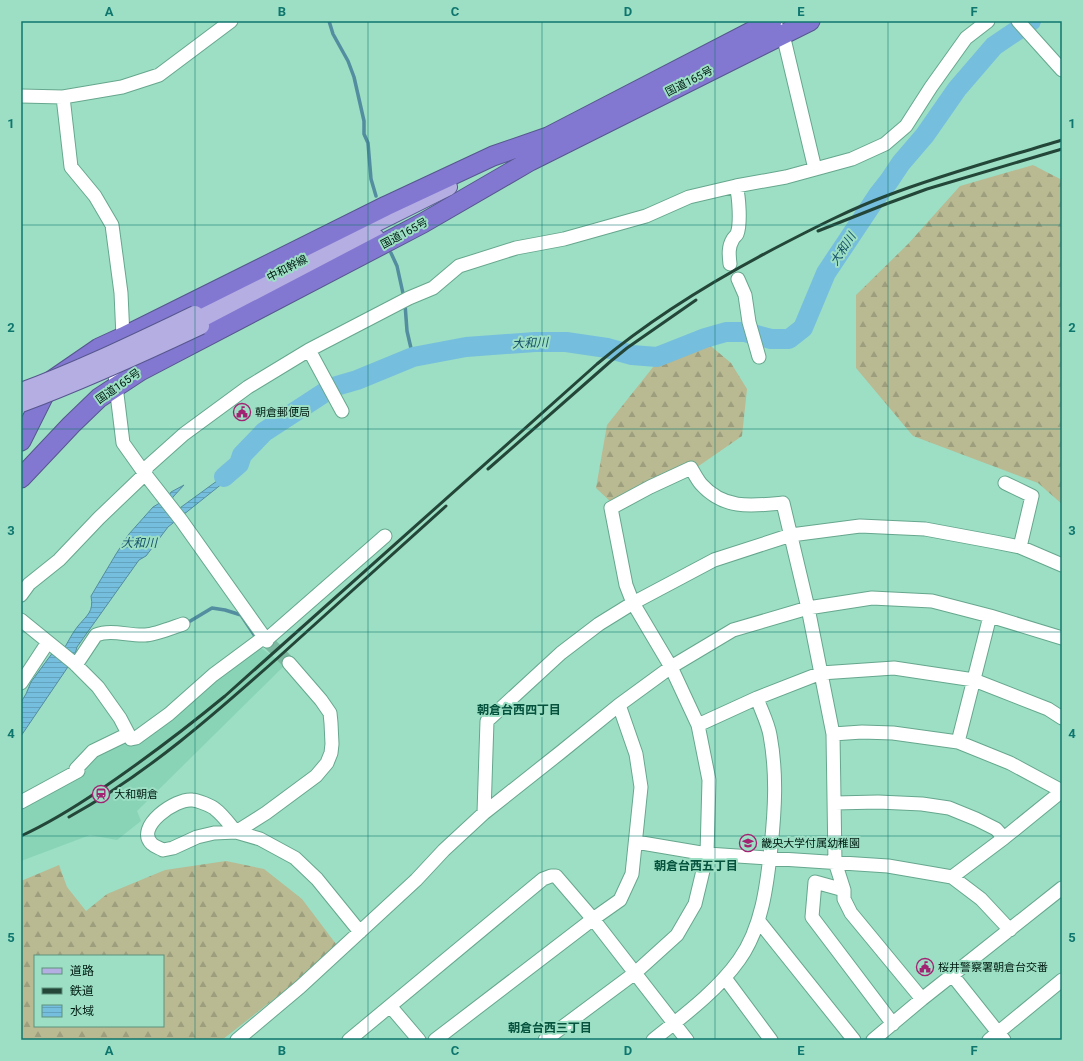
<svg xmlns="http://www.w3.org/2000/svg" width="1083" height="1061" viewBox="0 0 1083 1061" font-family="Roboto,'Noto Sans JP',sans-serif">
<defs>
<pattern id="forest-firs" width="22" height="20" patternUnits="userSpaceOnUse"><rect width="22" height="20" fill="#b9b992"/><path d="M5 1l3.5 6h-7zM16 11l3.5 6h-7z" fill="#9d9e7d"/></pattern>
<pattern id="water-rules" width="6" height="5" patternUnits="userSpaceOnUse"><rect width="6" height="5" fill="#76bedd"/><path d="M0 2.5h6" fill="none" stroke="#64a3bd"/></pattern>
</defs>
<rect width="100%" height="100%" fill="#9cdfc4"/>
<path fill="#89d4b7" d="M261,648L285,665L137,811L141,821L117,840L90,835L21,861V806L72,778L68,769L119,744L137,741Z"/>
<path fill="url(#forest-firs)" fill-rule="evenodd" d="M1033,165L1062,180V504L1038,483L913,436L856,368V295L908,244L960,186Z
M700,337L731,363L747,389L742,436L690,472L653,493L612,503L596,488L607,425L669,347Z
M226,861L264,869L302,899L339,948L222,1040H21V881L59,865L67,887L86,911L107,894L165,870ZM35,956H163V1026H35Z"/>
<path fill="url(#water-rules)" stroke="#538da0" d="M242,457L243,467L168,527L146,556L139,560L77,647L74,658L21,736V702L26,694L31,682L59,644L65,647C69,640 73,632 78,626C87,615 94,612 91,596L116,554L129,534L153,507L168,498L171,492L184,485L173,497L167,509L173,513L221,478L220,474Z"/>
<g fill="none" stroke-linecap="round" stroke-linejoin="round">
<path stroke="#538da0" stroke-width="3.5" d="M329,21L333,34L348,61L354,77L364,121V134L368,143L371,179L376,196
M391,253L397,266L404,298
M405,304L407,331L413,357
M187,623L212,608L225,610L241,615L255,636"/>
<path stroke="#76bedd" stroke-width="20" d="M224,477L239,464L242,455L264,432L333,387L357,380L413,357L466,347L535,342H566L607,348L632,355L657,357L705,338L726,332H745L771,339H789L803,328L826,273L878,195L889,181L901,163L925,135L957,89L994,46L1031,21"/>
<path stroke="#7db8a0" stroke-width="13" stroke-dasharray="13 6" stroke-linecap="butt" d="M267,641L289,663"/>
<g stroke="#66a78e" stroke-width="15">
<path id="minor" d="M1018,21L1062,70
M779,29L785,43L815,169
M21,96L63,97L122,87L159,75L231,21
M63,97L71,167L95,196L112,225L121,293L123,337L122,343
M730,264C729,255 728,247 733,239C734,237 736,236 737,234C741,224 739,196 736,186
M738,279L745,295L749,322L759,357
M309,350L342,411
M115,371L116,386L123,443L145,474L181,520L267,641
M1005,483L1032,496L1020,547
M21,595L29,584L59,560L99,518L145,474L147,467L184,434L248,387L309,350L409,298L433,288L459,266L516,248L564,239L646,216L689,197L736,186L786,177L852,159L885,144L906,126L931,87L966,38L988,21
M21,620L74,663L98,687L120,718L131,739L136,738L169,714L213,675L263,638
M266,640L385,536
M76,665L96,635C111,629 129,636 145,635C154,635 174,627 183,624
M21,683L48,642
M698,725L757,698L821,673L894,668L974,680L1048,709L1062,718
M833,734L862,732L893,733L958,742L1010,763L1062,791
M958,742L990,616
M21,802L78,771L76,769L93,751L128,734
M835,803L878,802L922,804L949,808L976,819L996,829L1004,838
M484,813L487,721L561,653L599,624L633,603L714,560L791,535L860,526L925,529L995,542L1020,547L1062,565
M236,832C230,825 223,815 215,809C212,806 197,800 192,800C176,798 134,827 152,844C155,847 160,848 163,850L173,848L197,837L214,833L236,832L260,839L295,858L317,879L360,932
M236,832L266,813L316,776L327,763L331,753L332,744L331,723L330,713L321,700L289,663
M636,842L707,854L888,866L952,877L981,899L1010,930
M952,877L1004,838L1062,791
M844,890L815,882L812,917L893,1024
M758,920L854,1040
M953,976L1004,1040
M725,978L771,1040
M390,1006L419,1040
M237,1040L300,987L416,880L444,850L484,813L561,752L619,705L671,667L733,630L808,608L872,598L932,601L990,616L1062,638
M349,1040L543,879L551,876H556L593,919L687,1040
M435,1040L593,919L620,900L632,874L641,787L636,754L619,705
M545,1040L635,973L677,935L695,904L707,854L709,780L698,725L671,667L633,603L626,585L611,508L650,487L691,468C694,473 697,479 701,484C724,510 752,506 783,503L808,608L833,734L835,862L844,890V899L851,913L922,999
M653,1040C683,1016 717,991 739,960C762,928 767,885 771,847C775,809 777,773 770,735C768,723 761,710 757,698
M873,1040L922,999L1062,888
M989,1040L1062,980"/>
</g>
<g stroke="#56578e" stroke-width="18">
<path id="major" d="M195,314L449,187
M201,326L376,237"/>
</g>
<g stroke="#56578e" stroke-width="21">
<path id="highway" d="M21,441L51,381L99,348L123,337L386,206L493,156L548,137L772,21
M21,478L71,425L99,398L140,371L423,223L530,161L810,21"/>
</g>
<use href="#minor" stroke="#fff" stroke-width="13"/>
<use href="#major" stroke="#b5aee3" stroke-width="16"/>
<use href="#highway" stroke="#8378d1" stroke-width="19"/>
<path stroke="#234639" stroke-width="3" d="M818,231L886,204L927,189L1062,149
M488,469L611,361L627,348L696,300
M69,817C147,774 216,713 282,654C337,604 392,555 446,506
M21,836C49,823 75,807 100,790C144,760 185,729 225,696L597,364C654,316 719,277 785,243C818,226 851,209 886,196C943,174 1003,158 1062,140"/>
<g stroke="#56578e" stroke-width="18" stroke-linecap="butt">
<path id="major-bridge" d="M21,391C81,369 138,341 195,314
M21,404C83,381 142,354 201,326"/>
</g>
<use href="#major-bridge" stroke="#b5aee3" stroke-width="16"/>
</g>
<path fill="none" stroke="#0f766e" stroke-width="1" stroke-opacity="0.55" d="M195,21V1040M368,21V1040M542,21V1040M715,21V1040M888,21V1040M21,225H1062M21,429H1062M21,632H1062M21,836H1062"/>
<defs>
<g id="civic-ring" transform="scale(0.9)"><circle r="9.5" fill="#9cdfc4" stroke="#a32373" stroke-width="1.5"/><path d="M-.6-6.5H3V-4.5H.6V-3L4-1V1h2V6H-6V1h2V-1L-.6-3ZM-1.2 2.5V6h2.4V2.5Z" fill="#a32373"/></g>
<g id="station-ring" transform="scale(0.9)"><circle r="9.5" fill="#9cdfc4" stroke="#a32373" stroke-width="1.5"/><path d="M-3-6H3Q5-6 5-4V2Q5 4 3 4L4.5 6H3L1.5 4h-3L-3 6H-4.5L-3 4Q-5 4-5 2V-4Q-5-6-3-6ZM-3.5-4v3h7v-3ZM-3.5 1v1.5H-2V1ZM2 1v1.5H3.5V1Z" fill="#a32373"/></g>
<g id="school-ring" transform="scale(0.9)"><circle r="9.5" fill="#9cdfc4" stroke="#a32373" stroke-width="1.5"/><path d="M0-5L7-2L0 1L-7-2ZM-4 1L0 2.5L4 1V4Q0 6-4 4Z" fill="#a32373"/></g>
</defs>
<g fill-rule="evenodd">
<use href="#civic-ring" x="242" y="412"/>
<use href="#station-ring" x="101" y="794"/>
<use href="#school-ring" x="748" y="843"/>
<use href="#civic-ring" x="925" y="967"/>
</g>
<g text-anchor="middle" stroke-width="4" stroke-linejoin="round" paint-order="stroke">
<g font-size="11" fill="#011b12" stroke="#9cdfc4">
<text transform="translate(689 81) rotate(-27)" y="4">国道165号</text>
<text transform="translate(404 233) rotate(-28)" y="4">国道165号</text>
<text transform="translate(287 268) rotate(-27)" y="4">中和幹線</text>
<text transform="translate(118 386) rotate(-35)" y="4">国道165号</text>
</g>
<g font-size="11" fill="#011b12" stroke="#9cdfc4" text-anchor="start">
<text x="255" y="416">朝倉郵便局</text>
<text x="114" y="798">大和朝倉</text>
<text x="761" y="847">畿央大学付属幼稚園</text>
<text x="938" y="971">桜井警察署朝倉台交番</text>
</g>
<g font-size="12" font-style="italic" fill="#165168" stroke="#9cdfc4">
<text transform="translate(843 249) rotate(-57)" y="4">大和川</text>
<text transform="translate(530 343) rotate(-2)" y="4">大和川</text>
<text x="139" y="547">大和川</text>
</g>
<g font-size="12" font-weight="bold" fill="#05523d" stroke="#9cdfc4">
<text x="519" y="714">朝倉台西四丁目</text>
<text x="696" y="870">朝倉台西五丁目</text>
<text x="550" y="1032">朝倉台西三丁目</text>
</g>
</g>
<rect width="1083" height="1061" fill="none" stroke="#9cdfc4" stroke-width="44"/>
<rect x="34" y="955" width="130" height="72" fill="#9cdfc4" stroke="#5e917d"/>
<rect x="42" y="968" width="20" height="6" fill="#b5aee3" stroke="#5e917d"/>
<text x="70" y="975" font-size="12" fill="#011b12">道路</text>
<rect x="42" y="988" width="20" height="6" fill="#234639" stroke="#5e917d"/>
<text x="70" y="995" font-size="12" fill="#011b12">鉄道</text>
<rect x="42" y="1005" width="20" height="12" fill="url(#water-rules)" stroke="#5e917d"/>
<text x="70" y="1015" font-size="12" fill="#011b12">水域</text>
<rect x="22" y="22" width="1039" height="1017" fill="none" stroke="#0f766e" stroke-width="1.5"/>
<g font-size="13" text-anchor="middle" font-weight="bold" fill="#0f766e">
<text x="109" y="16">A</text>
<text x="282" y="16">B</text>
<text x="455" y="16">C</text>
<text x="628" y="16">D</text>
<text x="801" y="16">E</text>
<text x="974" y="16">F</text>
<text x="11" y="128">1</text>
<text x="1072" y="128">1</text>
<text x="11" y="332">2</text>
<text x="1072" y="332">2</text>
<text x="11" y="535">3</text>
<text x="1072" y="535">3</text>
<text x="11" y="738">4</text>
<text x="1072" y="738">4</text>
<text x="11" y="942">5</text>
<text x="1072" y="942">5</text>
<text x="109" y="1055">A</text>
<text x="282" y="1055">B</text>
<text x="455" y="1055">C</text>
<text x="628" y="1055">D</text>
<text x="801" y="1055">E</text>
<text x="974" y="1055">F</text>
</g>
</svg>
